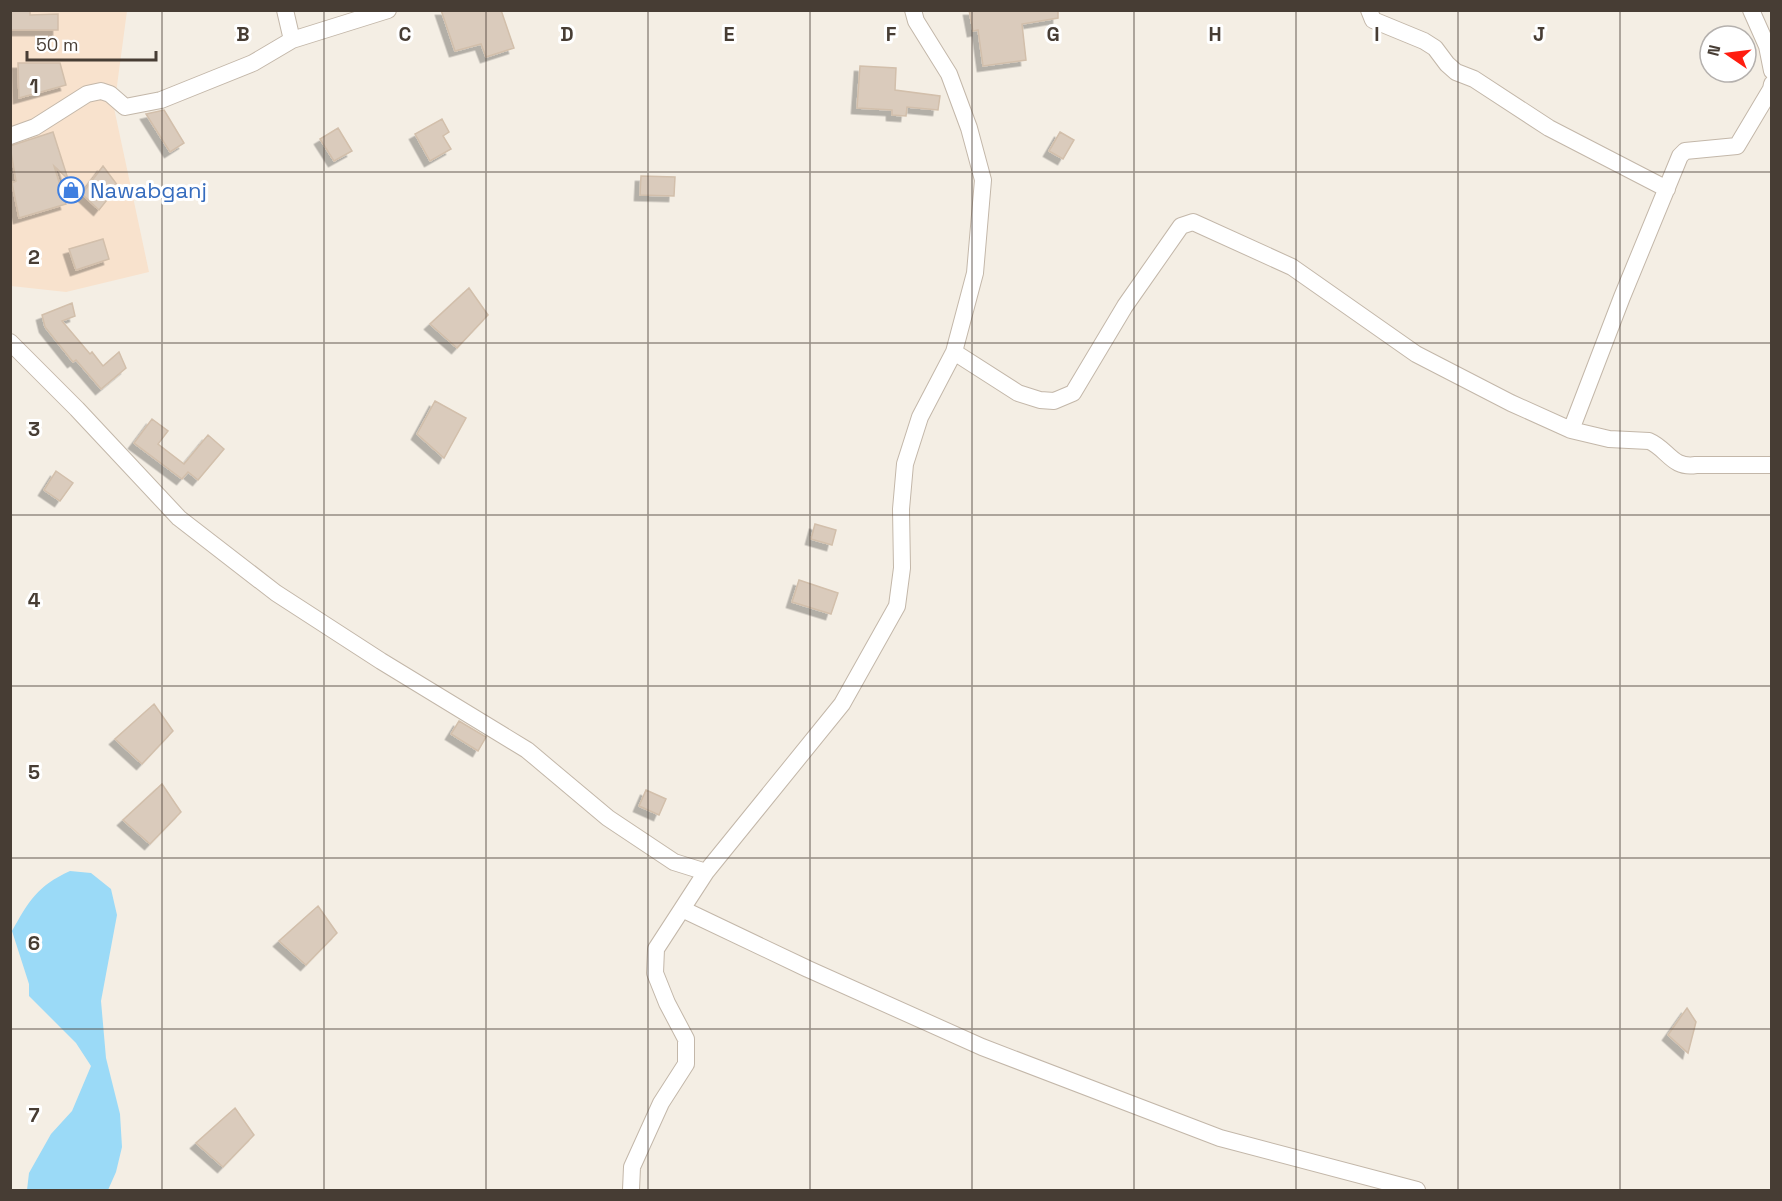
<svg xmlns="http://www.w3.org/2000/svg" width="1782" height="1201" viewBox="0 0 1782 1201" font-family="'Space Grotesk',sans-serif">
<defs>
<filter id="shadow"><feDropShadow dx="-5.5" dy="5.5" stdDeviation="0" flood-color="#0004"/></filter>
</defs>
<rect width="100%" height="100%" fill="#f4eee4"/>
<path fill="#f8e2cd" d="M11,11H127L114,108L149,272L66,292L11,286Z"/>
<path fill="#9bdaf7" d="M70,871L91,873L111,889L117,915L101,1001L106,1058L120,1114L122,1147L116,1172L108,1190H27L29,1173L51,1134L72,1111L91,1066L76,1043L29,996V984L12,931C29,901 37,886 70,871Z"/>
<path fill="#dacbbc" stroke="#d2bfab" stroke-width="1.5" filter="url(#shadow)" d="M10,10H30V15L58,14V30H10Z
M441,10H501L514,48L486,57L481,44L455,51Z
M969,10H1058V18L1022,24L1026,60L983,66L978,30L973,31Z
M18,63H60L66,85L19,98Z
M860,66L896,68L895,90L940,96L938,110L907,107L906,116L892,115V110L857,108Z
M164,110L184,143L170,152L146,114Z
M442,119L449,132L443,136L451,149L430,161L415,134Z
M338,128L352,151L334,161L320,139Z
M53,132L68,179L54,166L66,204L19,218L12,183L16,181L10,146Z
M1060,132L1074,140L1063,159L1049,151Z
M103,166L118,186L99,210L82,194Z
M641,176L675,177L674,196L640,195Z
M103,239L109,259L76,270L69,249Z
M469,288L488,315L457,348L430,324Z
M72,303L75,316L62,321L90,354L92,352L103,366L119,352L126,368L101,389L76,360L73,362L45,327L42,315Z
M435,401L466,418L444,458L417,434Z
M152,419L168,431L158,444L184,464L208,435L224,449L198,480L188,472L182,479L134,443Z
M56,471L73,483L60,501L44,490Z
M815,524L836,530L832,545L811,539Z
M799,580L838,593L831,614L792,602Z
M154,704L173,731L142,764L115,739Z
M459,721L486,737L478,751L451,734Z
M162,784L181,812L150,844L123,820Z
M646,790L666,799L659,815L639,806Z
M318,906L337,933L306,965L279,941Z
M1687,1008L1696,1022L1688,1053L1668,1035Z
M235,1108L254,1135L223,1167L196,1143Z"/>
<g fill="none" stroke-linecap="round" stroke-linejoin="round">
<g stroke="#c3b7a9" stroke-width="18">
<path id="minor" d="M285,10L292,40
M1369,10L1373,20L1424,41L1435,48L1447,64L1456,72L1474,79L1549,128L1667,189
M1751,10L1767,46L1772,71
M10,136L35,127L87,94L101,91L110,94L125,107L161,100L253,63L292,40L388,10
M10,342L77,409L179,518L276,593L381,661L527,750L608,818L674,862L706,872L682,909L808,969L982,1047L1220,1138L1417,1190
M954,352L1018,393L1040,400L1054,401L1073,393L1125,306L1181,226L1193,222L1292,267L1416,354L1511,403L1571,430L1622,297L1680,156L1685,151L1737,146L1771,89L1772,84
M1571,430L1609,439L1649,441C1668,449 1672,469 1696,465H1772
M706,872L842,704L897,606L902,568L901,509L905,464L920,417L954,352L975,273L983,180L969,128L949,74L916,21L913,10
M631,1190L632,1167L661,1103L686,1064V1039L667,1003L655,973L656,949L682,909"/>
</g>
<use href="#minor" stroke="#fff" stroke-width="16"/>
</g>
<path fill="none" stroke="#473d34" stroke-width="1.5" stroke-opacity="0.55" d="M162,10V1190M324,10V1190M486,10V1190M648,10V1190M810,10V1190M972,10V1190M1134,10V1190M1296,10V1190M1458,10V1190M1620,10V1190M10,172H1772M10,343H1772M10,515H1772M10,686H1772M10,858H1772M10,1029H1772"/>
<defs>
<g id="shop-ring" transform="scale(1.35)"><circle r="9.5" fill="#fff" stroke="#3f7fe0" stroke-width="1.5"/><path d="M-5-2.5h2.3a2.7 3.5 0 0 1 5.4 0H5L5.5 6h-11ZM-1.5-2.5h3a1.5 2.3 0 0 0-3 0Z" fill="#3f7fe0"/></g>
</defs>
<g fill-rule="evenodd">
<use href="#shop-ring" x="71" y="190"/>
</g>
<g text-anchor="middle" stroke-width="6" stroke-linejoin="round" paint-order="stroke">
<g font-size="22" fill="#366cbe" stroke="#fff" text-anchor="start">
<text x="90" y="198">Nawabganj</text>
</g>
</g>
<g font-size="20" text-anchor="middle" font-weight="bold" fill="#473d34" stroke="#fff" stroke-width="6" stroke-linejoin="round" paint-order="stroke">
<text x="243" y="41">B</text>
<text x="405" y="41">C</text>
<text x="567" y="41">D</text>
<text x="729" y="41">E</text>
<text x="891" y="41">F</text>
<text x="1053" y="41">G</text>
<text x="1215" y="41">H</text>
<text x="1377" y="41">I</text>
<text x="1539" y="41">J</text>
<text x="34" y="93">1</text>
<text x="34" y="264">2</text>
<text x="34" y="436">3</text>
<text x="34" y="607">4</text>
<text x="34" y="779">5</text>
<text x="34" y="950">6</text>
<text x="34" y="1122">7</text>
</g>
<rect width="1782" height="1201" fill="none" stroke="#473d34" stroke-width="24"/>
<g transform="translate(1728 54) rotate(284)"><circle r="28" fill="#ffffff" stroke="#b5b1ae" stroke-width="1.5"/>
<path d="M0-4.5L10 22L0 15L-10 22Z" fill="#ff1d10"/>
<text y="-9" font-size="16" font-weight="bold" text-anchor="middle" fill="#473d34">N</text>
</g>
<path d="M27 51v9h129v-9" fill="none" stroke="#473d34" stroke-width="3"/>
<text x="36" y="51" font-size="18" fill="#473d34" stroke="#ffffff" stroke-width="4.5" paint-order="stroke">50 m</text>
</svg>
